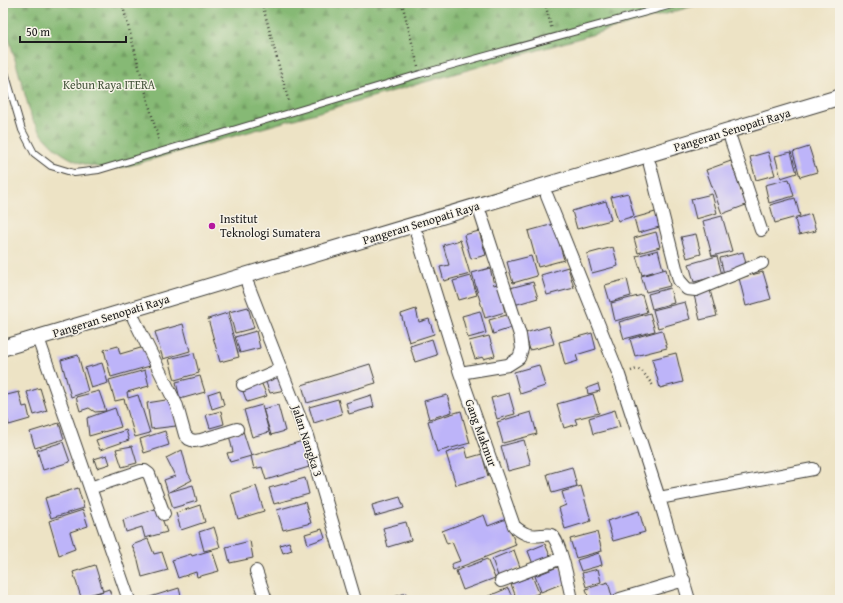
<svg xmlns="http://www.w3.org/2000/svg" width="843" height="603" viewBox="0 0 843 603" font-family="'Gentium Book Plus',serif">
<defs>
<pattern id="forest-firs" width="22" height="20" patternUnits="userSpaceOnUse"><rect width="22" height="20" fill="#86b974"/><path d="M5 1l3.5 6h-7zM16 11l3.5 6h-7z" fill="#739e64"/></pattern>
</defs>
<rect width="100%" height="100%" fill="#f7f3e8"/>
<filter id="ink" filterUnits="userSpaceOnUse"><feTurbulence type="fractalNoise" baseFrequency=".025" numOctaves="2"/><feDisplacementMap in="SourceGraphic" scale="8" xChannelSelector="R" yChannelSelector="G"/><feConvolveMatrix kernelMatrix="1 2 1 2 8 2 1 2 1" color-interpolation-filters="sRGB"/></filter>
<filter id="wash" filterUnits="userSpaceOnUse"><feTurbulence type="fractalNoise" baseFrequency=".012" numOctaves="4" result="noise"/><feDisplacementMap in="SourceGraphic" scale="16" xChannelSelector="R" yChannelSelector="G"/><feGaussianBlur stdDeviation="0.9" result="paint"/><feColorMatrix in="noise" values="0 0 0 0 0 0 0 0 0 0 0 0 0 0 0 0 0 1.4 0 .05"/><feComposite in="paint" operator="in"/></filter>
<g filter="url(#wash)">
<rect width="100%" height="100%" fill="#ede3c5"/>
<path fill="url(#forest-firs)" stroke="#516a48" d="M3,3H704L121,168C80,170 52,154 32,119L3,17Z"/>
<g id="blocks">
<path fill="#bdb4f9" d="M809,147L817,172L800,177L793,152Z
M768,152L775,175L756,180L750,157Z
M791,152L797,173L781,178L775,156Z
M731,161L746,205L722,214L706,170Z
M789,179L794,196L769,203L765,185Z
M628,193L634,216L618,221L611,197Z
M712,194L717,213L696,219L691,199Z
M795,198L800,216L775,223L770,205Z
M606,201L611,220L577,229L572,211Z
M659,211L663,226L638,233L634,218Z
M811,214L816,231L799,235L795,219Z
M722,216L732,251L712,256L703,221Z
M554,224L564,260L538,267L528,231Z
M479,231L486,255L471,259L464,235Z
M656,232L660,247L638,253L634,238Z
M696,234L701,254L687,258L681,237Z
M460,240L470,274L444,281L440,267L449,265L443,245Z
M613,247L618,266L592,273L587,254Z
M658,250L663,269L642,275L636,256Z
M743,252L747,268L724,274L720,258Z
M531,256L537,276L513,283L507,262Z
M717,256L722,275L694,282L689,264Z
M568,267L574,288L547,295L541,275Z
M490,268L494,285L500,283L505,299L502,300L505,312L485,318L472,273Z
M666,269L670,286L646,292L641,276Z
M763,272L771,299L746,306L739,278Z
M471,276L477,295L459,300L453,281Z
M627,279L631,296L610,302L605,285Z
M533,282L538,298L514,305L510,288Z
M670,288L674,303L652,309L648,294Z
M710,290L717,316L700,320L694,295Z
M642,295L647,312L615,321L611,303Z
M685,302L690,319L658,328L653,310Z
M248,307L254,328L235,333L229,312Z
M416,309L419,322L429,319L434,334L409,342L401,314Z
M480,311L486,333L468,338L462,316Z
M227,313L239,357L220,362L208,319Z
M650,313L655,331L624,339L619,322Z
M510,314L514,327L493,334L489,320Z
M183,324L190,351L163,359L155,332Z
M549,326L554,344L530,350L525,333Z
M662,330L667,348L635,356L630,339Z
M256,331L260,348L240,353L235,337Z
M592,333L596,349L576,355L578,361L565,365L559,342Z
M489,336L495,356L483,359V357L475,359L469,341Z
M432,339L437,355L415,362L410,346Z
M118,346L120,354L144,347L150,366L111,377L104,350Z
M194,353L199,373L175,380L169,359Z
M676,353L683,382L660,388L652,359Z
M78,355L88,391L71,397L61,360Z
M102,363L108,383L91,388L85,368Z
M370,364L376,383L307,403L302,385Z
M539,365L545,386L520,394L514,372Z
M145,370L149,386L127,392L128,398L138,395L150,433L135,437L124,399L115,401L109,380Z
M280,375L285,390L270,393L265,380Z
M200,376L205,392L180,399L176,382Z
M261,382L267,396L247,402L242,389Z
M598,384L600,391L588,394L587,388Z
M40,388L47,411L34,415L27,392Z
M220,390L224,405L212,409L208,394Z
M99,391L106,411L95,412L89,408L80,411L76,397Z
M19,392L23,407L27,406L30,419L9,425L3,402V396Z
M509,393L515,414L497,419L491,398Z
M593,394L599,413L575,419L577,424L564,428L557,404Z
M371,395L374,407L349,414L346,403Z
M447,395L452,412L429,419L424,401Z
M172,399L176,426L151,429L147,403Z
M338,399L342,414L314,423L309,407Z
M262,405L269,432L252,437L244,410Z
M278,405L285,431L271,435L263,409Z
M115,408L121,427L89,436L87,418Z
M615,410L620,427L593,434L589,418Z
M221,411L224,424L210,428L206,415Z
M461,411L470,443L437,452L428,421Z
M531,412L537,434L503,443L497,422Z
M59,423L64,439L35,448L30,432Z
M126,430L129,440L100,450L96,440Z
M165,431L169,445L144,453L140,439Z
M243,431L251,456L230,462L227,453L233,452L229,435Z
M306,440L310,453L306,454L309,467L266,480L262,467L254,469L251,456Z
M524,440L531,465L508,471L501,446Z
M63,442L70,462L43,470L37,450Z
M132,446L137,463L122,467L116,449Z
M465,447L468,458L482,454L488,476L456,485L446,453Z
M182,450L188,473L192,480L169,492L193,485L197,501L173,508L164,480L175,476L166,458Z
M107,455L110,464L97,468L94,459Z
M572,467L577,486L552,493L547,474Z
M305,478L309,494L274,504L269,488Z
M256,486L264,511L238,519L231,494Z
M581,486L591,521L565,529L559,508L566,505L562,492Z
M78,488L84,508L51,518L45,498Z
M400,497L404,508L375,516L372,505Z
M305,502L311,523L283,530L277,510Z
M200,505L205,522L181,530L176,513Z
M158,508L167,532L145,538L142,527L126,532L123,520Z
M83,510L88,526L70,532L75,549L59,555L49,521Z
M639,511L645,532L613,541L607,521Z
M484,515L488,526L506,519L516,545L453,570L451,564L460,561L452,542L447,544L442,531Z
M406,522L411,540L388,547L383,528Z
M214,527L220,547L204,551L199,532Z
M322,529L325,538L308,544L305,534Z
M597,532L602,551L576,558L570,539Z
M148,539L154,554L162,552L168,570L142,577L138,560L132,545Z
M250,541L253,558L230,563L226,547Z
M289,542L292,550L283,553L280,545Z
M545,544L552,560L534,567L528,551Z
M212,550L219,571L197,577L196,572L178,578L172,560L191,554L192,556Z
M514,550L520,567L498,576L492,559Z
M599,553L602,565L581,571L577,560Z
M487,559L495,578L463,590L456,571Z
M95,565L103,591L81,597L73,572Z
M560,566L566,582L541,592L535,576Z
M598,569L601,582L586,587L582,573Z
M532,576L539,593L522,600H517L511,584Z
M608,582L613,600H589L586,589Z
M179,588L182,600H148L147,598Z
M508,588L513,600H485L484,598Z
M109,589L113,600H81V599Z
M406,593L408,600H384Z"/>
</g>
</g>
<g filter="url(#ink)">
<use href="#blocks" fill-opacity="0" stroke="#3b3a35" stroke-width="1"/>
<g fill="none" stroke-linecap="round" stroke-linejoin="round">
<g stroke="#3b3a35" stroke-width="8">
<path id="service" d="M3,65L22,130L34,153L51,166L74,173L99,170L420,74L679,3"/>
</g>
<g stroke="#3b3a35" stroke-width="14">
<path id="minor" d="M731,140L761,230
M650,165L679,280L687,289L696,290L762,263
M547,196L619,375L659,498L689,600
M417,235L460,373L514,526C523,534 530,537 542,535C545,535 549,534 551,535C560,538 570,590 572,600
M248,285L307,436L355,600
M134,319L177,406L185,435L189,439L194,441L201,440L237,429
M38,338L129,600
M460,373L508,365L519,358L522,349L520,335L481,215
M243,385L281,369
M90,488L141,471H145L149,474L164,514
M659,498L813,469
M256,571L266,600
M501,581L562,558
M620,599L684,580"/>
</g>
<g stroke="#3b3a35" stroke-width="17">
<path id="tertiary" d="M3,348L840,97"/>
</g>
<path stroke="#3b3a35" stroke-width="2.5" stroke-dasharray="1 3" stroke-linecap="butt" d="M122,3L159,142
M262,3L289,103
M402,3L418,66
M545,3L552,30
M631,371L637,369L643,372L654,387"/>
<use href="#service" stroke="#fff" stroke-width="6"/>
<use href="#minor" stroke="#fff" stroke-width="12"/>
<use href="#tertiary" stroke="#fff" stroke-width="15"/>
</g>
</g>
<circle fill="#b5179e" stroke="#f7f3e8" stroke-width="1.5" cx="212" cy="226" r="4"/>
<g text-anchor="middle" stroke-width="3" stroke-linejoin="round" paint-order="stroke">
<g font-size="12" fill="#46553c" stroke="#f7f3e8">
<text x="109" y="89">Kebun Raya ITERA</text>
</g>
<g font-size="12" fill="#1c1c1c" stroke="#f7f3e8">
<text transform="translate(732 130) rotate(-17)" y="4">Pangeran Senopati Raya</text>
<text transform="translate(421 223) rotate(-17)" y="4">Pangeran Senopati Raya</text>
<text transform="translate(111 316) rotate(-17)" y="4">Pangeran Senopati Raya</text>
<text transform="translate(481 433) rotate(70)" y="4">Gang Makmur</text>
<text transform="translate(307 441) rotate(72)" y="4">Jalan Nangka 3</text>
</g>
<g font-size="12" fill="#1c1c1c" stroke="#f7f3e8" text-anchor="start">
<text x="220" y="223">Institut<tspan x="220" dy="14">Teknologi Sumatera</tspan></text>
</g>
</g>
<rect width="843" height="603" fill="none" stroke="#f7f3e8" stroke-width="16"/>
<path d="M20 36v6h106v-6" fill="none" stroke="#1c1c1c" stroke-width="2"/>
<text x="26" y="36" font-size="12" fill="#1c1c1c" stroke="#f7f3e8" stroke-width="3" paint-order="stroke">50 m</text>
</svg>
